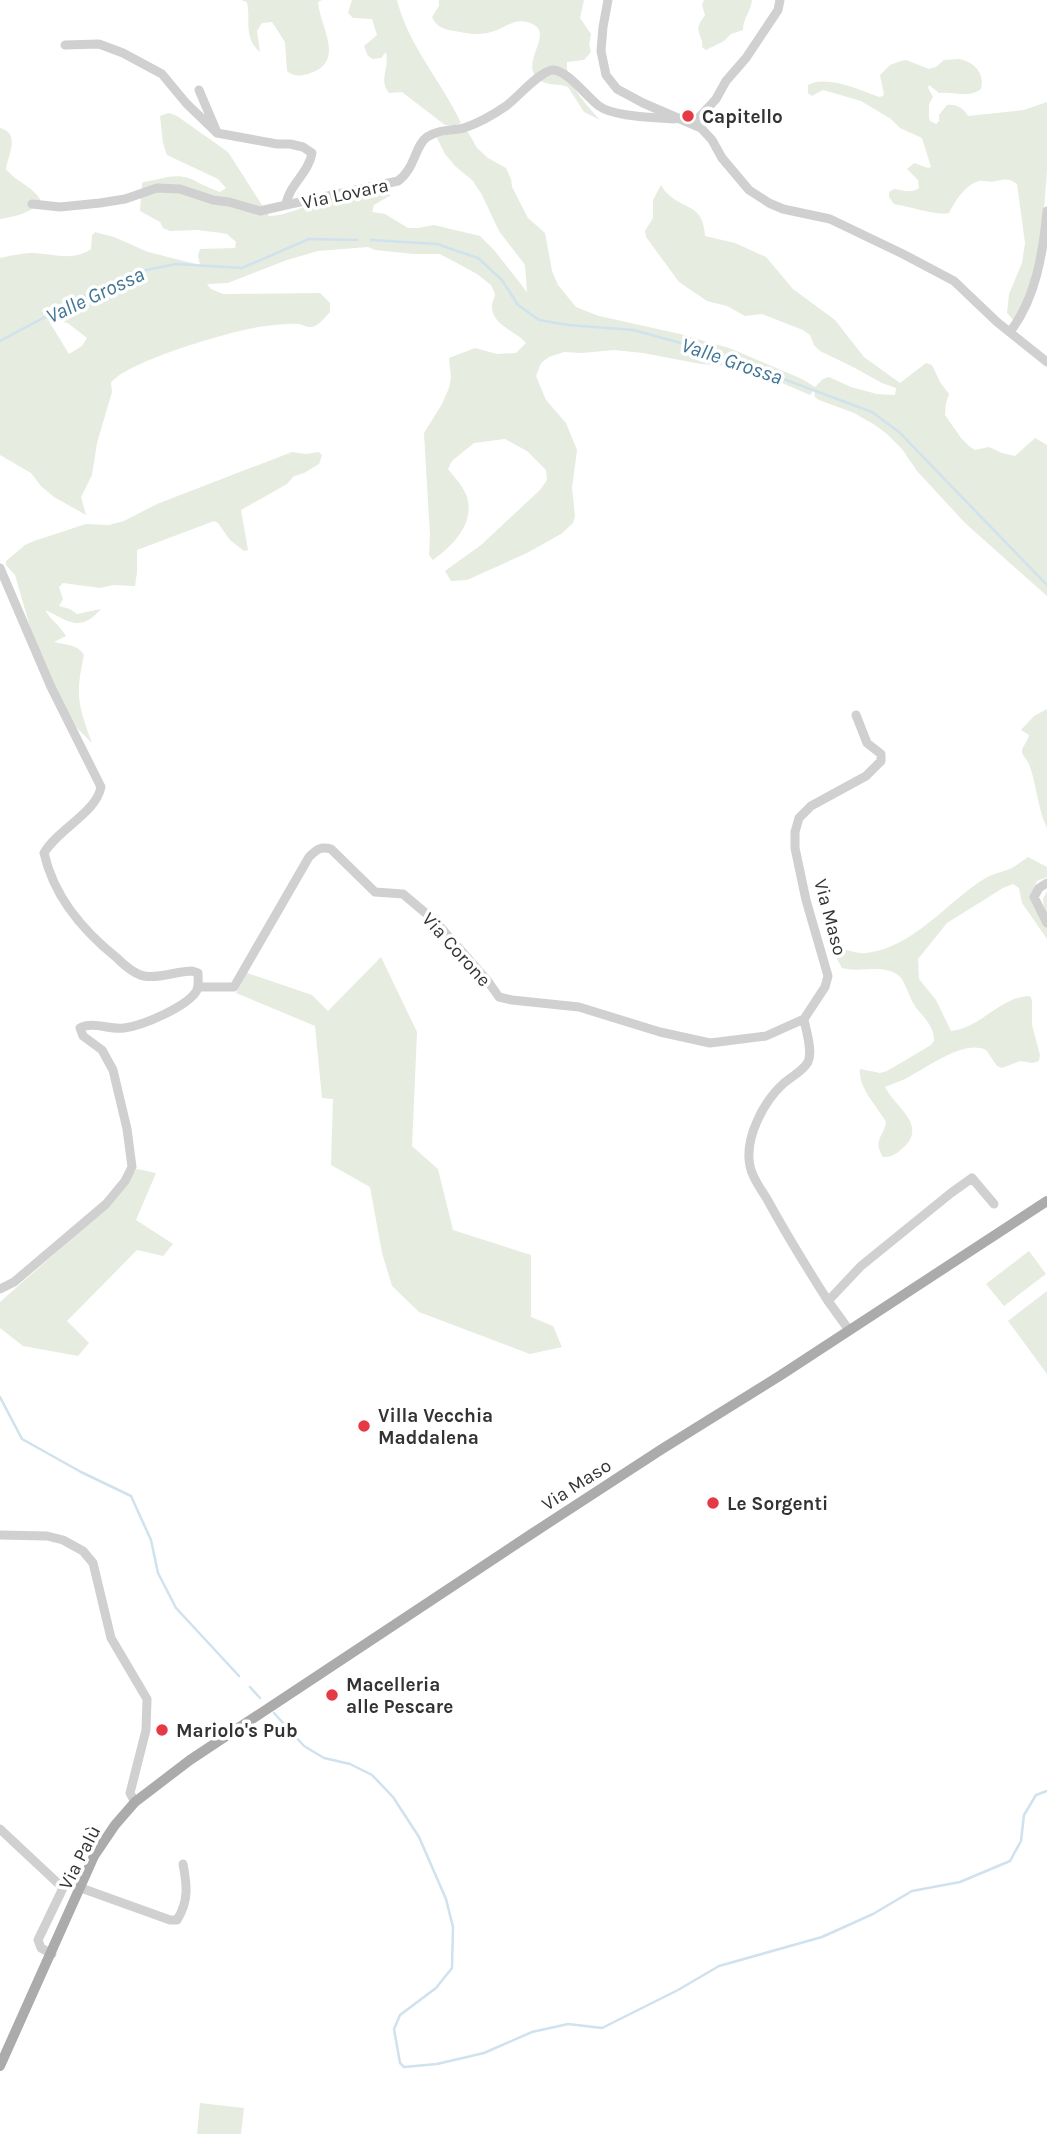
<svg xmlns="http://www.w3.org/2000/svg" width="1047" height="2134" viewBox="0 0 1047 2134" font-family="Karla,sans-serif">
<rect width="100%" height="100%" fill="#fff"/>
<path fill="#e6ecdf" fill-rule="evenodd" d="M241,0H322L318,2C320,28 347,62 308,74C300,76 294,77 287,71L285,42L272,22L262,23L257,31L260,52C243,38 251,20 247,2Z
M352,0H397C408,45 442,82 461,123L452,126L445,125L402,92L389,93C378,81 390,67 386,52L381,58L373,59L368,56L364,46L377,35L372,19L353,18L348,13Z
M439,0H584L580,18L591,34L589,45L591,52L584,60L567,62C565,82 587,106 600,120L584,112L568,87C559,83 549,86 541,81C514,64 561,31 527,22C513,18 504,29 491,32C477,36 467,33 454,31C443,29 437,27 432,17L439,6Z
M704,0H752C751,12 743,18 743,30L731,34L724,41L706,50L702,47C704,38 695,32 700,23C701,20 704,18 705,15L702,5Z
M959,59C974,62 985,73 981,89C967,99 956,91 939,93L929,85L928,88L933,97L929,104V118L930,121L936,124L939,121V115L947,105C957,104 963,108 968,116L1024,110L1047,102V170L1043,223L1045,233L1030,286L1014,321L1007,313L1009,294L1022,263L1025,243L1017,184C1009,178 1005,179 996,181C990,183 986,180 979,181C965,185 955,201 949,213C937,216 908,206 894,204L889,197V192L894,189C902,190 912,194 919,188L918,180L907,169L914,163L928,168L931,167L922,138L900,128L891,119L861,101L823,90L812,96L808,93V85C827,74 862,91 880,97L884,95L880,75L890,65L901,61L906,60L929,69L936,67L944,60Z
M169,113L177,116L228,152L269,216C287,216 304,205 323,202C343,198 364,196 384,192L391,195L374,205L372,212L385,214L408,228H418L434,225L480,236L494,250L527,292L525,265L499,231L482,195L473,181L455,166L445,154L437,138L457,129L468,132L477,148L488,158L506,168L511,179L512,187L528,218L545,233L552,271L558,285L576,307L599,316L680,334L729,348L802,379L815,387L823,379L829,377L851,387L877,394L895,395L896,388L882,383L853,367L820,351L814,345L810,335L803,330L762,314L745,316L727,306L707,301L679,282L646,237L645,231L653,218V200L661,185C663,188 665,192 668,194C685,211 703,203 705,236L735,243L766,257L793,289L835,320L864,357L900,383L926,363L932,365L940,382L949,394L946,403L945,415L961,438L969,446L975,450L989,447L1002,453L1015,456L1035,438L1047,445V596L965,523L917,471L902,449L887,434L875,425L854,413L819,400L815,397L814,390L810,395L775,380L731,366L701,364L643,353L614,350L582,353L564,352L549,357L541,363L536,376L546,400L566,423L577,450L572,488L575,516L573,523L561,534L527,553L467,580L451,581L445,571L481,545L540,490L547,480L546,470L527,451L505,439L474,443L452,461L448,469C455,478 466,489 468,501C473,526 451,547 433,560L429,555L430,535L424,433L442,404L449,388L451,378L449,358L475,348L497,354L516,353L526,343C517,332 490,324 492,305C492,301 495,298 495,294L491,285L477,274L440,254H414L375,250L368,247L318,251L287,260L228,283L207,284L211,289L223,294L320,293L330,303V312C326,316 320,324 315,326C309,329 304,325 299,324C289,323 277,325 266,326C239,328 124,362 111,383L112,392L97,443L92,475L81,497L86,515L54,497L41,486L31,473L0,455V258C9,256 19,254 29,253C50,252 71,263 91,249L92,235L95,232L114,237L148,252L200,265L198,255L200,249L235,248L236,242L227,234L222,233L197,230L170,231L163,228L160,222L140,211L142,183C148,180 153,181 159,179C191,171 192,183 220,192L226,188L218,179L167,155L163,143L160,116ZM51,316L69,324L87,338L82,346L69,354L50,323L48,319Z
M0,128C21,133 8,155 6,169C16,182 33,186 41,201C30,214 16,216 0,219Z
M292,452L306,454L319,452L322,455L319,464L304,473L294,476L287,484L241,510L248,550L244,551L230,540L218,523L214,521L137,550V572L135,586L113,585L100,588L63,583L59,587L63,599L59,606L70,609L77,614L101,609C79,634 68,620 45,610C51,620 60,626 66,636L54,642C65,645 78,644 84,655C75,696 78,704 92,743L61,712L35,644L15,575L6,565V561L25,545L34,541L86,524L109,525L124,521L157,504Z
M1047,709V828C1037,807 1037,785 1029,764C1027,759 1021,755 1022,750C1024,744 1028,741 1029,735L1021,730L1034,716Z
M1028,857L1047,867V877L1037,881L1030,897L1044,911L1043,898L1047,892V939L1022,903L1019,888L1013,884L1003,888L947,923L918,959L919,979L936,1000L951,1031C981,1028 1001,996 1030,996L1032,1000V1025L1040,1055L1039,1061L1033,1063L1020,1061L1002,1068L997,1066L986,1050C963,1039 926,1069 905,1079C899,1082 891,1084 885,1087C896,1108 928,1125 903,1148C896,1154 892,1157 883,1157C872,1140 884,1137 886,1122C877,1106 858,1088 860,1069L880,1073L887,1071L931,1045L934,1041C934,1024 922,1017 913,1003C909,995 906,985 901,978C898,974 892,971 886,970C872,967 856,972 842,968L836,957L837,950L840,948C848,950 857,954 866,953C913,948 947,902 984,879C992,874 1001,872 1010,869C1016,866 1022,861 1028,857Z
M381,957L417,1032L412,1146L438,1169L453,1230L531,1255V1317L553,1326L562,1347L530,1354L419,1312L392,1286L382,1253L370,1187L331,1165L333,1099L322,1098L315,1026L236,993L247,973L312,995L328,1011Z
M137,1169L156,1173L136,1220L173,1244L163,1256L137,1250L67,1321L89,1343L78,1356L23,1346L0,1328V1302L111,1204Z
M1029,1251L1046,1274L1004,1306L986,1284Z
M1047,1291V1374L1008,1321Z
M200,2103L244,2108L241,2134H197Z"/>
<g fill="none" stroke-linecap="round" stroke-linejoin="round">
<path stroke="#cfe2ee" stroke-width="2.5" d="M371,240L437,244L478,258L502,280L518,305L539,320L568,325L633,330L703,349L872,412L899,432L1047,585
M0,341L102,287L146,270L176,264L242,268L309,239L357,240
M0,1397L22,1439L81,1472L131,1496L151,1540L158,1573L176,1608L239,1676
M250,1687L260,1698
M274,1713L304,1746L324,1758L350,1764L372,1775L393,1797L419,1837L446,1899L453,1927L452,1968L436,1988L400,2015L394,2029L400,2063L404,2067L437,2064L484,2053L532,2032L568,2024L602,2028L678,1990L719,1966L822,1937L873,1914L912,1891L960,1882L1010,1861L1021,1841L1024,1815L1036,1795L1047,1791"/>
<path stroke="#d0d0d0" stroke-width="9" d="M608,0L603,27L601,51L606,75L617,89L643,103L701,128L712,140L722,158L749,190L769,203L783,209L830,219L903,254L954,281L997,322L1047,362
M65,45L99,44L123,53L162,74L186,103L217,133L277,144H290L303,147L312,153C309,173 288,186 286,205L398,181C415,169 415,145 427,137C439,129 451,131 464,128C479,123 493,115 506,106C517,98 541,70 553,70C567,70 587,97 599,106C614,117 653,117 673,119L679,118
M199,90L216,130
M693,124L716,99L726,81L746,58L778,10L780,0
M32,204L60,207L100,203L125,199L157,188L180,189L213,200L229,202L260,211L286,205
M1010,332C1036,298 1043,253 1047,211
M0,568L51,687L101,787C96,813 58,829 44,853C54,897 82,930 117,958C124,965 134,974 144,976C159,979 177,971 192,971L198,973C198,979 199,985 197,990C189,1006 142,1026 124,1028C109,1030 93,1021 80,1028L83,1036L102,1050L113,1070L127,1129L132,1167L125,1181L106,1204L14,1282L0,1289
M1047,883L1039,888L1034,897L1047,923
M198,987H234L309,857C317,849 321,846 331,849L375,892L403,894L435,921L487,980L499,997L512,1000L579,1007L660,1032L710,1043L766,1036L804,1019
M828,1301C807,1268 786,1234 767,1199C761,1189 752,1178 750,1166C744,1138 764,1101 784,1083C791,1077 803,1071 808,1062C813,1051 806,1031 804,1019L825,987L828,976L806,900L795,848V832L799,818L811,806L866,776L881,761V754L867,743L856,715
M849,1330L828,1301L861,1266L951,1193L972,1178L994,1204
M0,1535L47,1536L63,1540L83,1551L93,1563L111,1638L147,1699L146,1730L130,1793L135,1802
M0,1829L63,1888L38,1940L41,1948L52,1954
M81,1888L170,1920H177C189,1901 187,1885 183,1864"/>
<path stroke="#ababab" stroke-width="10" d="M0,2066L94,1856L115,1825L135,1802L190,1760L533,1533L662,1449L781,1375L1047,1201"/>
</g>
<g fill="#e63946" stroke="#fff" stroke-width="2.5">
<circle cx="688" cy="116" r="7"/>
<circle cx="364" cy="1426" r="7"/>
<circle cx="713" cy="1503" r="7"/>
<circle cx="332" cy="1695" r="7"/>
<circle cx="162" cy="1730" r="7"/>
</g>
<g text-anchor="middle" stroke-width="7" stroke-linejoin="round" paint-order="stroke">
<g font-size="19" font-weight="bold" fill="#333" stroke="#fff" text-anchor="start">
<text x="702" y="123">Capitello</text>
<text x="378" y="1422">Villa Vecchia<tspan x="378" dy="22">Maddalena</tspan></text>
<text x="727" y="1510">Le Sorgenti</text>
<text x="346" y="1691">Macelleria<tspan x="346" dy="22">alle Pescare</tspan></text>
<text x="176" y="1737">Mariolo's Pub</text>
</g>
<g font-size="19" fill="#333" stroke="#fff">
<text transform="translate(345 193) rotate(-12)" y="7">Via Lovara</text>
<text transform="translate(831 917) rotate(75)" y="7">Via Maso</text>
<text transform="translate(457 949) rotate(48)" y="7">Via Corone</text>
<text transform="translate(576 1484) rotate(-33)" y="7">Via Maso</text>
<text transform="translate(79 1857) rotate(-63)" y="7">Via Palù</text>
</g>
<g font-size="21" font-style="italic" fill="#3f7597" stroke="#fff">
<text transform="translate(95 295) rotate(-25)" y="7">Valle Grossa</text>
<text transform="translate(732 361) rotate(19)" y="7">Valle Grossa</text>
</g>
</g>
</svg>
